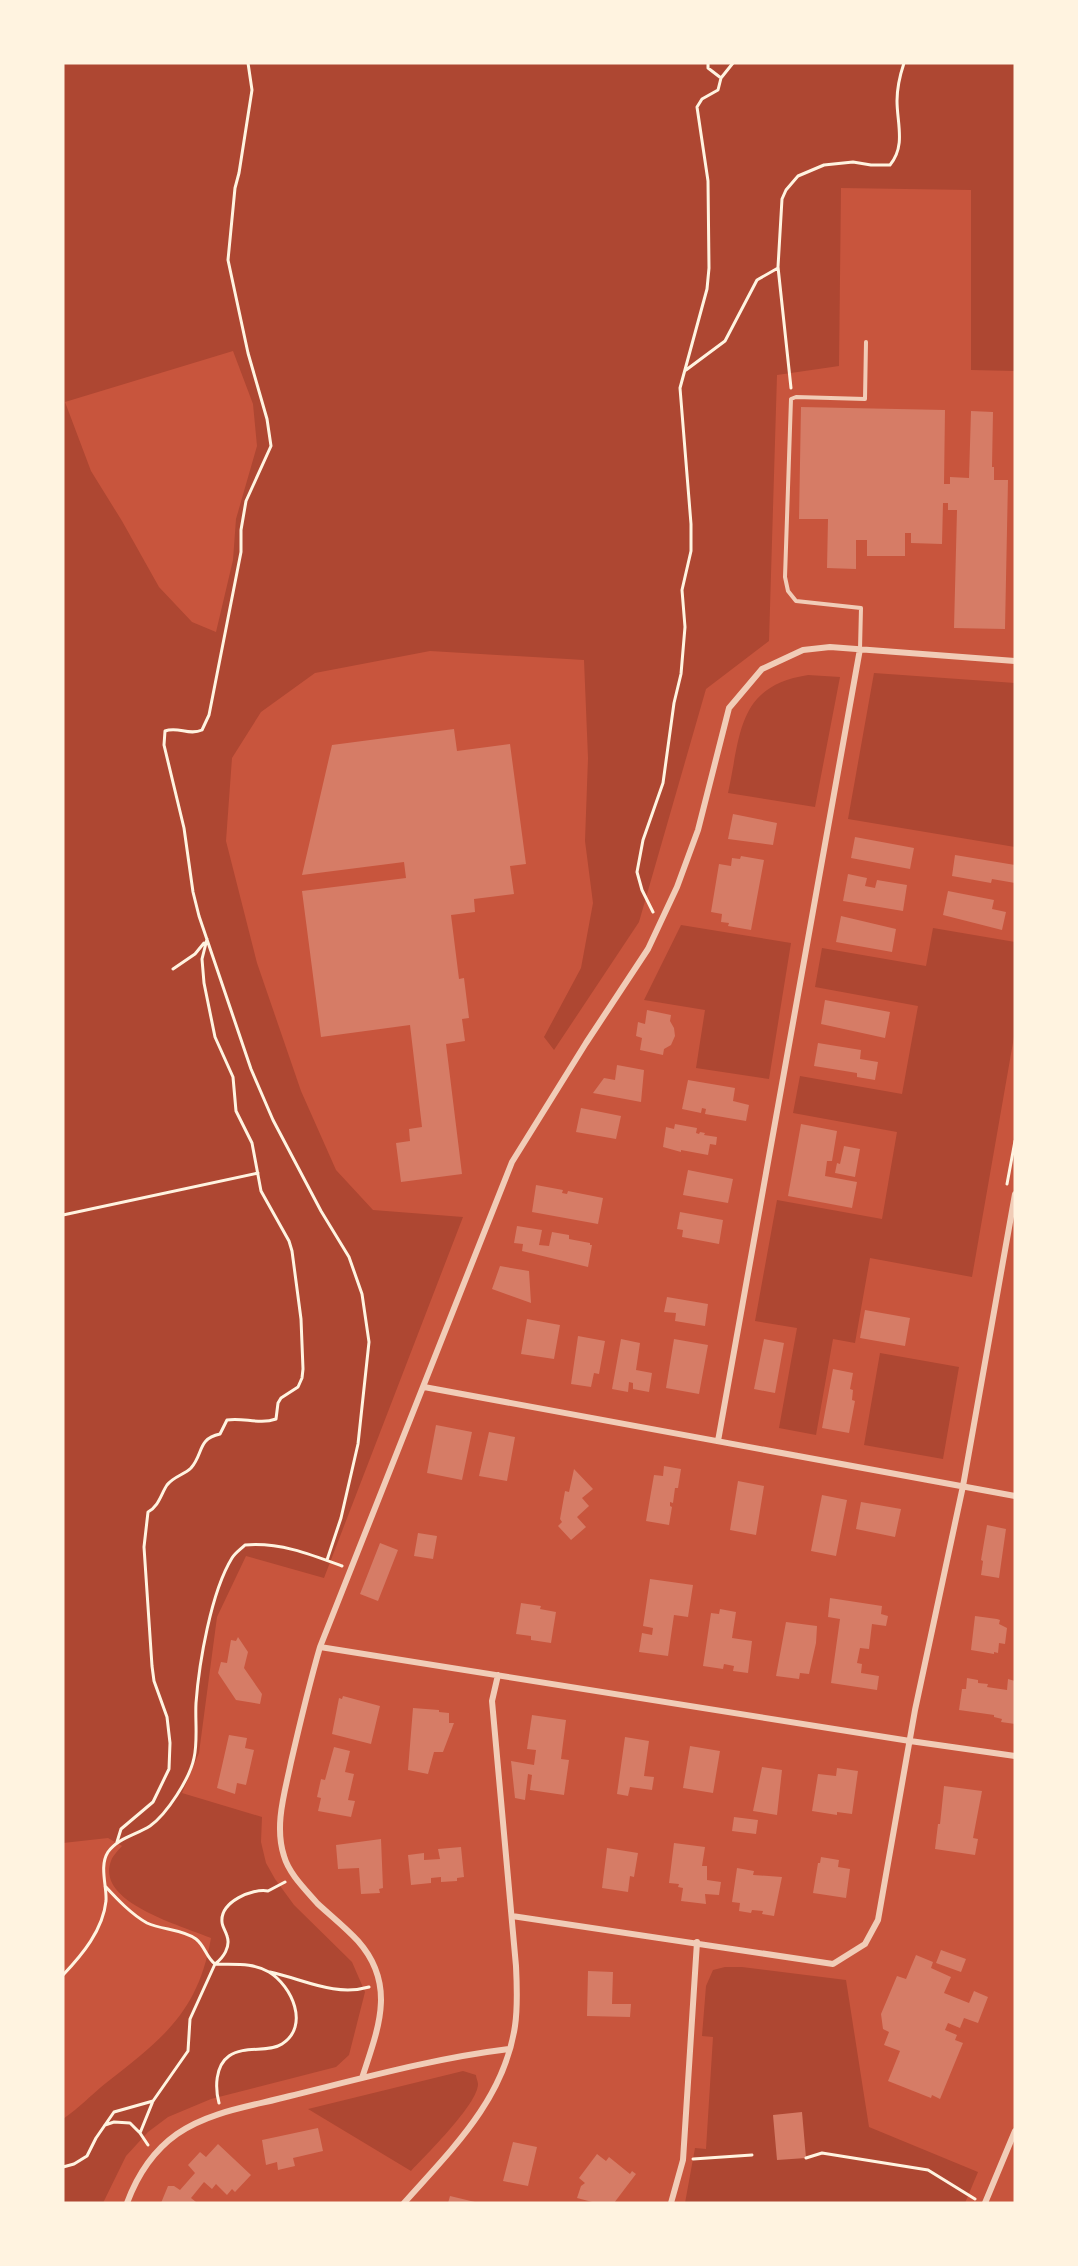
<svg xmlns="http://www.w3.org/2000/svg" width="1078" height="2266" viewBox="0 0 1078 2266" font-family="Signika,sans-serif">
<rect width="100%" height="100%" fill="#c8553d"/>
<path fill="#ae4732" fill-rule="evenodd" d="M63,63H1015V371L971,370V190L841,188L839,366L777,375L769,641L706,689L639,922L554,1050L544,1037L581,968L593,903L585,841L588,758L584,660L430,651L315,673L261,712L232,758L226,841L257,963L301,1091L336,1170L373,1210L463,1217L324,1578L246,1556L217,1617L199,1753L182,1793L262,1817L261,1842L266,1863L275,1879L294,1905L352,1962L365,1992L349,2055L336,2067L211,2099L168,2117L148,2132L126,2156L103,2203H63V2119C79,2108 91,2095 106,2083C162,2039 198,2013 211,1938C184,1926 95,1903 111,1861C113,1855 118,1851 122,1846L108,1838L63,1843ZM233,351L253,404L257,446L236,519L233,560L216,632L192,622L159,587L122,521L91,471L65,402Z
M874,673L1015,683V847L848,819Z
M808,675L840,677L815,807L728,793C741,734 737,686 808,675Z
M681,925L791,943L769,1079L696,1068L705,1010L644,1000Z
M933,928L1015,942V1031L972,1277L870,1258L855,1343L833,1339L816,1435L779,1428L797,1328L755,1321L777,1200L882,1219L897,1132L793,1113L800,1076L902,1094L918,1006L815,987L822,948L926,966Z
M880,1353L959,1367L943,1459L864,1445Z
M725,1967H742L846,1980L869,2127L978,2172L965,2203H685L695,2148L706,2149L713,2037L702,2036L706,1986L713,1970Z
M463,2071L476,2075C476,2077 478,2082 478,2084C478,2104 426,2155 411,2171L308,2109Z"/>
<path fill="#d67c66" d="M801,407L945,410L944,484H950V477L969,478L971,411L993,412L992,467H994V480H1008L1005,629L954,628L957,510H948V503H943L942,544L911,543V533H905V556H867V540H856V569L827,568L828,519H799Z
M454,729L457,751L510,744L526,864L510,866L514,894L474,899L475,912L451,915L459,979L464,978L469,1018L462,1019L465,1041L446,1044L462,1174L401,1182L396,1143L410,1141L409,1129L422,1127L410,1025L321,1037L302,891L406,878L404,862L302,875L332,745Z
M733,814L777,823L773,845L728,839Z
M855,837L914,848L910,869L851,858Z
M955,855L1015,865V883L992,879L991,883L952,876Z
M741,856L764,860L751,930L728,926L729,923L721,922L722,914L711,912L719,864L731,866L732,858L740,859Z
M848,874L867,878L865,886L875,888L877,880L907,885L903,911L843,901Z
M948,891L994,900L992,909L1006,912L1002,930L943,915Z
M841,916L896,929L892,952L836,942Z
M825,1000L890,1012L885,1038L821,1024Z
M647,1010L671,1015L670,1021L674,1028L675,1036L671,1045L664,1049L663,1055L640,1050L642,1038L636,1036L638,1022L645,1024Z
M818,1043L861,1050L860,1059L878,1062L875,1080L857,1077V1073L814,1066Z
M617,1065L644,1070L641,1102L593,1093L604,1078L615,1080Z
M688,1080L735,1088L733,1101L749,1105L746,1121L705,1114L706,1109L702,1108L701,1113L682,1109Z
M581,1108L621,1116L616,1139L576,1132Z
M675,1124L697,1128L696,1133L699,1134L700,1132L705,1133L704,1135L717,1137L716,1145L710,1144L708,1155L681,1150V1152L663,1147L666,1127L674,1129Z
M801,1124L837,1131L832,1161H827L825,1176L857,1182L852,1208L788,1196Z
M844,1146L860,1149L855,1177L835,1173L837,1163L840,1164Z
M688,1170L733,1179L728,1203L683,1195Z
M536,1185L563,1190L562,1193L567,1194L568,1191L603,1198L598,1224L532,1212Z
M680,1212L723,1220L719,1244L682,1237L683,1230L677,1229Z
M517,1226L542,1230L539,1245L549,1246L552,1232L569,1235V1239L590,1243V1245H592L588,1267L522,1251L523,1244L514,1243Z
M500,1266L529,1271L531,1303L492,1289Z
M667,1297L708,1304L705,1326L675,1321L676,1313L664,1312Z
M865,1310L910,1318L905,1346L860,1338Z
M527,1319L560,1325L554,1359L521,1354Z
M578,1336L605,1341L599,1374L594,1373L591,1387L571,1384Z
M621,1339L640,1343L636,1370L652,1373L649,1392L633,1389V1383L629,1382L628,1392L612,1389Z
M674,1339L708,1345L699,1394L666,1388Z
M764,1339L784,1343L775,1393L754,1389Z
M833,1369L853,1373L850,1389L853,1390L852,1400L855,1401L849,1433L822,1428Z
M436,1425L472,1432L462,1480L427,1473Z
M489,1432L515,1437L507,1481L479,1476Z
M664,1466L681,1469L678,1488H675L673,1503L670,1502V1506L672,1507L669,1525L646,1521L654,1475L663,1476Z
M574,1469L593,1489L582,1498L589,1506L577,1517L586,1527L571,1540L558,1526L562,1522L560,1519L565,1491L569,1492Z
M738,1481L764,1486L756,1535L730,1530Z
M822,1495L847,1500L836,1556L811,1551Z
M861,1502L901,1509L895,1537L856,1529Z
M987,1525L1006,1529L999,1578L981,1575L983,1561L981,1560Z
M418,1533L437,1536L433,1559L414,1556Z
M380,1543L398,1550L378,1601L360,1594Z
M650,1579L693,1585L688,1617L674,1615L668,1656L639,1652L642,1633L652,1635L653,1628L643,1626Z
M830,1598L882,1606L881,1614L888,1616L886,1626L872,1624L869,1649L860,1648L857,1663L862,1664L861,1673L879,1676L877,1690L831,1683L840,1619L828,1617Z
M521,1603L541,1606L540,1609L556,1612L551,1643L531,1640V1636L516,1634Z
M720,1609L736,1612L732,1638L752,1641L748,1673L733,1671L734,1666L724,1664L723,1669L703,1666L711,1613L719,1614Z
M975,1616L997,1619L1000,1620L999,1624L1007,1628L1005,1644L999,1643L998,1653L994,1652V1654L971,1650Z
M786,1622L817,1626L816,1643L809,1674L800,1673L799,1679L776,1676Z
M238,1637L248,1652L244,1668L262,1694L260,1704L236,1700L218,1673L221,1662L227,1663L231,1640L236,1641Z
M967,1678L978,1680V1683L988,1684L987,1687L1007,1690L1008,1679L1015,1681V1724L1001,1722L1002,1719L994,1717V1715L959,1710L962,1689H966Z
M343,1696L380,1706L371,1744L332,1734L339,1698L342,1699Z
M413,1708L439,1710V1712L449,1713V1723H454L443,1752H434L428,1774L408,1770Z
M532,1715L566,1720L561,1759L569,1760L564,1795L530,1790L532,1775L528,1774L525,1800L515,1798L511,1761L534,1765L536,1750L527,1749Z
M229,1735L247,1738L245,1748L254,1750L246,1785L237,1783L235,1794L217,1788Z
M625,1737L649,1741L644,1776L654,1777L652,1790L630,1787L628,1796L617,1794Z
M690,1746L720,1751L713,1793L683,1788Z
M334,1747L350,1751L345,1772L354,1774L348,1800L355,1801L351,1817L318,1811L321,1798L317,1797L321,1779L325,1780Z
M762,1767L782,1770L777,1815L753,1811Z
M837,1768L858,1771L852,1814L837,1812V1815L812,1811L818,1774L836,1776Z
M944,1786L982,1791L973,1838L978,1839L975,1855L935,1849L938,1824H940Z
M734,1817L758,1820L756,1834L732,1831Z
M381,1839L383,1888L379,1889L380,1893L361,1894L359,1868L338,1869L336,1845Z
M674,1843L705,1847L702,1866H707V1880L721,1882L719,1895L705,1894L706,1904L681,1901L683,1888L678,1887L679,1884L669,1883Z
M461,1847L464,1877L457,1878V1881L441,1882V1877L431,1878V1883L411,1885L408,1855L424,1853V1860L440,1859L438,1849Z
M607,1848L638,1853L634,1877L630,1876L628,1892L602,1888Z
M821,1857L839,1860L838,1867L850,1869L846,1898L813,1893L818,1863H820Z
M737,1868L754,1871L753,1875L782,1877L774,1916L762,1914L763,1911L752,1910L751,1913L739,1911L740,1903L732,1902Z
M941,1950L966,1959L961,1972L936,1963Z
M916,1955L933,1962L931,1968L951,1977L944,1993L969,2003L974,1991L988,1997L978,2023L964,2018L960,2028L948,2023L945,2030L957,2035L955,2040L963,2043L940,2099L932,2095L931,2098L888,2081L900,2051L884,2045L889,2032L883,2029L881,2014L897,1976L906,1979Z
M588,1971L613,1972L612,2004H631L630,2017L587,2016Z
M802,2112L806,2158L777,2160L773,2115Z
M318,2128L323,2151L293,2158L295,2166L278,2170L277,2162L266,2165L262,2140Z
M513,2142L537,2147L528,2186L503,2181Z
M218,2144L251,2175L235,2192L232,2189L227,2195L216,2184L212,2189L204,2182L191,2198L196,2202L195,2203H161L168,2186H174L180,2190L195,2173L188,2165L200,2152L206,2157Z
M597,2154L606,2161L609,2157L630,2174L632,2171L636,2174L614,2203H596L577,2198L581,2186L585,2183L579,2178Z
M450,2196L475,2202V2203H448Z"/>
<g fill="none" stroke-linecap="round" stroke-linejoin="round">
<path stroke="#fff3e0" stroke-width="3" d="M248,63L252,90L239,173L235,188L228,260L248,353L267,419L271,446L246,501L241,530V552L209,715L202,730C189,736 178,726 165,731L164,745L184,828L193,892L199,916L251,1069L273,1120L321,1211L349,1257L362,1294L369,1342L358,1444L341,1518L327,1560
M708,63V68L721,78L733,63
M686,370L725,341L757,280L778,268
M791,388L778,267L782,199L786,190L798,176L824,165L853,162L871,165H890C906,146 897,123 897,101C897,88 900,75 904,63
M653,912L642,890L637,872L643,840L663,783L674,703L681,674L685,627L682,590L691,551V524L680,388L707,289L709,268L708,181L697,107L702,99L718,90L721,78
M173,969L195,954L204,943
M1007,1184L1015,1141
M63,1215L258,1173
M117,1842L121,1829L153,1802L169,1769L170,1743L167,1717L154,1681L152,1666L144,1547L148,1512C159,1506 161,1494 167,1485C174,1476 184,1475 191,1468C204,1453 197,1439 220,1434L227,1420C243,1417 259,1425 276,1419L278,1403L281,1398L298,1387L302,1378L303,1369L301,1319L292,1251L289,1241L261,1191L252,1143L236,1111L233,1077L215,1037L204,983L202,959L207,939
M105,1886C117,1899 131,1914 147,1923C162,1930 182,1929 196,1939C205,1946 206,1957 215,1964C233,1965 252,1962 269,1972C292,1986 310,2026 282,2044C269,2053 244,2045 229,2056C215,2066 215,2088 219,2103
M270,1972C303,1979 335,1997 369,1987
M63,1975C82,1955 103,1930 106,1901C107,1886 99,1866 108,1852C118,1838 136,1835 150,1826C167,1814 190,1778 194,1758C198,1741 195,1721 196,1703C199,1663 211,1592 232,1558C235,1553 241,1549 245,1545C279,1542 310,1554 342,1566
M105,2125L114,2122L130,2123L139,2132
M148,2145L140,2133L153,2101L188,2051L190,2019L215,1964C223,1958 231,1947 227,1936C226,1932 222,1926 222,1922C220,1902 252,1888 268,1891L285,1882
M806,2158L822,2153L928,2170L975,2199
M693,2159L752,2155
M63,2167L74,2164L87,2156L96,2138L114,2112L153,2101"/>
<path stroke="#f1ccb7" stroke-width="4" d="M860,649L861,608L796,601L788,591L785,577L791,399L796,397L865,399L866,342"/>
<path stroke="#f1ccb7" stroke-width="6" d="M424,1387L1015,1496
M718,1441L860,649
M320,1647L910,1741L1015,1756
M512,1916L833,1964L865,1944L878,1920L915,1710L963,1486L1015,1194
M362,2078C378,2029 397,1985 358,1941C346,1928 331,1916 318,1904C306,1890 289,1874 284,1856C274,1825 285,1792 291,1762C300,1723 309,1685 320,1647L512,1162L586,1043L648,949L677,887L698,830L729,708L762,669L803,650L830,647L1015,661
M127,2203C137,2176 153,2151 177,2134C210,2111 253,2106 290,2096C363,2078 435,2058 509,2049
M404,2203C451,2150 504,2100 515,2026C518,2006 517,1986 516,1966L492,1701L498,1675
M671,2203L683,2160L697,1942
M985,2203L1015,2131"/>
</g>
<rect width="1078" height="2266" fill="none" stroke="#fff3e0" stroke-width="129"/>
</svg>
